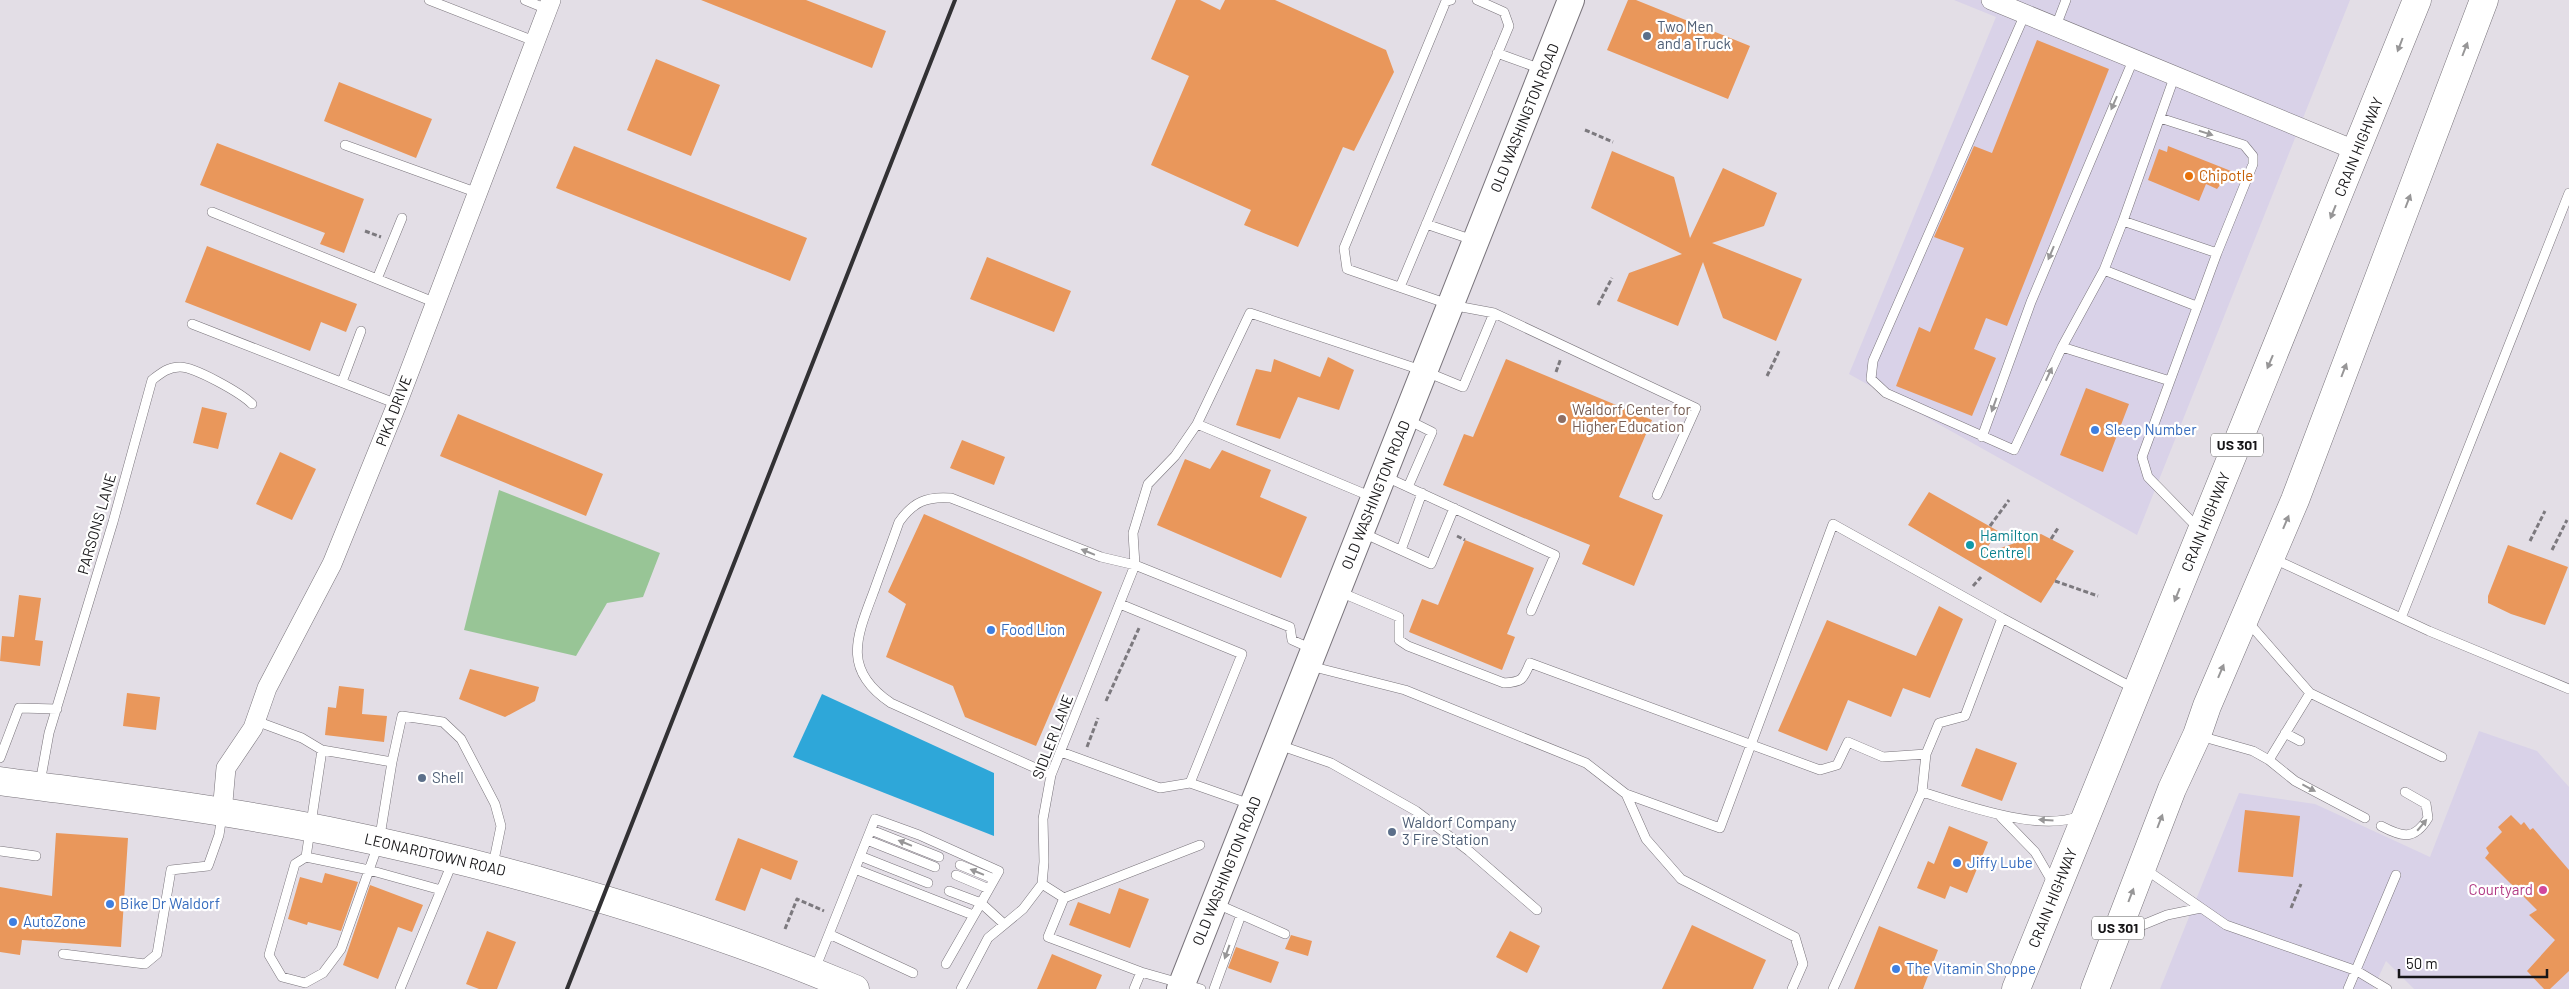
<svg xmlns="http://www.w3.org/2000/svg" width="2569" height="989" viewBox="0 0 2569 989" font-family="Barlow,sans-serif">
<rect width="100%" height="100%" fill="#e3dee6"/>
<path fill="#d9d2e8" d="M1954,0H2350L2137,535L1849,374L1996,17Z
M2479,731L2537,751L2569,787V989H2414L2386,961L2373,989H2160L2239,793L2315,804L2430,857Z"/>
<path fill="#98c596" d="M499,490L660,553L643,597L607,603L576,656L464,630Z"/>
<path fill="#2ea7d9" d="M822,694L994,773V836L793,757Z"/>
<path fill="#e9975b" d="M701,0H806L886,31L872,68Z
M1176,0H1200L1220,10L1225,0H1275L1386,50L1394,72L1354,151L1343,147L1298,247L1244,225L1251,210L1151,165L1189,76L1151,59Z
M1628,0H1636L1750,46L1728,99L1607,50Z
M2037,40L2109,69L2007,326L1986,318L1974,349L1996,358L1972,416L1896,386L1919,327L1930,332L1964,248L1934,237L1974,146L1992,153Z
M656,59L720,85L691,156L627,130Z
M339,82L432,119L416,158L324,121Z
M217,143L364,199L344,253L320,244L325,233L200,185Z
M574,146L807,238L790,281L556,188Z
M2168,146L2231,171L2217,189L2206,184L2199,201L2148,180L2159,149L2167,152Z
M1612,151L1674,177L1690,238L1723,168L1777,193L1764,226L1712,243L1802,279L1776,341L1723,318L1703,262L1678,326L1617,301L1629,273L1682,254L1591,208Z
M207,246L357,304L346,332L321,322L310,351L185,302Z
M987,257L1071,291L1054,332L970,299Z
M1328,357L1354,370L1339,410L1298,397L1280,439L1236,425L1256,369L1271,372L1274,359L1320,377Z
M1506,359L1652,420L1619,497L1663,515L1634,586L1582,564L1590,545L1443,485L1464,434L1473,437Z
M2086,388L2129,404L2103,472L2060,455Z
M202,407L227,413L218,449L193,443Z
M458,414L603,474L586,516L440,456Z
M962,440L1005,457L994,485L950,468Z
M1222,450L1271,470L1260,497L1307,517L1281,578L1157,525L1185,459L1210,469Z
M280,452L316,469L292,520L256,504Z
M1929,492L1998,531L1983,554L2041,534L2074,551L2041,603L1908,525Z
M924,514L1102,592L1036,746L965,717L953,686L886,657L906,604L888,592Z
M1465,540L1534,568L1507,634L1515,637L1502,670L1409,632L1422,599L1438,605Z
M2508,545L2568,567L2545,625L2511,614L2488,603V596Z
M19,595L41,598L35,640L43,641L40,666L0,661L2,636L14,637Z
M1939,606L1963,619L1930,698L1903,688L1891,717L1848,700L1827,751L1778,731L1827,620L1916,656Z
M470,669L539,687L535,701L505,717L459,699Z
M339,686L364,689L362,714L387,716L384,742L325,735L328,707L336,708Z
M127,693L160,697L156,730L123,726Z
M1976,748L2017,763L2002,801L1961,786Z
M2245,810L2300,816L2293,877L2238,872Z
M2511,815L2521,825L2524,822L2530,830L2533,828L2569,870V971L2550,989H2544L2527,971L2555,940L2529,915L2537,910L2485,858L2489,853L2486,848L2502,832L2498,827Z
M1949,826L1988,842L1967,893L1950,886L1945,899L1917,888L1928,861L1934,864Z
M56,833L128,838L121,947L22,940L20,955L0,952V887L52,896Z
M738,838L798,861L791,880L761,868L745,911L715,900Z
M325,873L358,882L341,931L308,922L307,925L288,919L300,877L322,883Z
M370,885L423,905L412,932L398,927L378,979L343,965Z
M1119,888L1149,899L1130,948L1069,925L1078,902L1110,914Z
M1692,925L1766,960L1753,989H1662Z
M1879,926L1938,950L1923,989H1854Z
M487,931L516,942L497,989H479L466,984Z
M1510,931L1540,946L1527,973L1496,957Z
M1291,935L1312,941L1308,956L1285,949Z
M1236,947L1279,962L1271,983L1228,968Z
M1052,954L1102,975L1096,989H1037Z"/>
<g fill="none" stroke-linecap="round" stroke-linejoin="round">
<g stroke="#79747b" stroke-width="10">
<path id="service" d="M429,0L534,41
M525,0L547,9
M1451,0L1446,1L1344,248L1347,269L1451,305L1494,313L1696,408L1657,495
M2025,14L1873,361L1871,379L1886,393L2014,450L2062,347L2104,270
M2056,26L2066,0
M1497,53L1541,69
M2175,75L2123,221L2217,253L2142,457L2148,477L2199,529
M2160,118L2244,145L2253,156V164L2217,253
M345,145L478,193
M212,212L436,303
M2123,221L2104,270L2196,306
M1426,224L1473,240
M377,279L402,218
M1400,287L1509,26L1504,12L1477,0
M192,324L397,404
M2062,347L2170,381
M342,382L361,331
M1408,420L1432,432L1408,487
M1982,437L2031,302L2134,58
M1384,476L1555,555L1531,611
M1372,497L1197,424L1250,313L1424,371L1463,387L1494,313
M1363,533L1431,564L1454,508
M1401,550L1422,493
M2272,558L2429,631L2569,689
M1340,592L1399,617V640L1408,646L1504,683C1522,682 1523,680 1530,663L1820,770L1837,765L1848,742L1883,757L1926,754L1939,723L1965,716L2002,618L2135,689
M1120,604L1242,654L1190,783L1250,804
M2401,618L2569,193
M2248,622L2310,693L2442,757
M1310,666L1405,690L1586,763L1626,794L1646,839L1681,879L1795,937L1803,964L1792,989
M256,721L302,738L322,750L392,762L379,842L341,949L323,973L305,983L282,977L269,955L295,864L306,857L322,750
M2285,733L2300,741
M2200,736L2253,751L2269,760L2295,781L2365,818
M1279,745L1331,763L1416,811L1469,851L1537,910
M1061,752L1160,788L1190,783
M0,758L19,708L57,709
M2269,760L2310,693
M392,762L402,716L443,722L461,739L495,804L501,826L493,865
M1051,775L891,703C842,670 856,638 874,591C882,568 891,545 899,522C913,502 927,496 951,498L1101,557L1135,565L1290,627L1292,640L1312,649
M40,783L49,733L113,522L152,380C161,373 168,367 180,367C195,367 241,393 252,404
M1922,792L1926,754
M1626,794L1720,828L1833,524L2002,618
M2001,817L2035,852L2053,883
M2381,826C2402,837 2414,841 2428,818L2426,804L2405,792
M871,830L939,857
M867,840L935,867
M0,851L36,856
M860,856L928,883
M306,857L369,870L441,890
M960,865L994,879
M855,869L973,915
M2145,869L2226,925L2357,971L2387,989
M956,875L989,889
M1042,884L1064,898L1048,937L1141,972
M1064,898L1200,845
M1217,904L1285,934
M2123,933L2167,915L2201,908
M829,934L913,973
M63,954L145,964L157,954L171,870L208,866L219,835L222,815
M946,964L981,903L949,891
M815,969L875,819L919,835L999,871L981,903L1004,924
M400,989L453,861
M961,989L988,938L1023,909L1042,884L1044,862L1043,819L1051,775L1135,565L1133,533L1148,484L1175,456L1197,424
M1134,989L1141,972L1201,989
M1214,989L1241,915
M1833,989L1922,792C1961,804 2040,833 2079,816
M2348,989L2396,875"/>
</g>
<g stroke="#79747b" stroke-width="20">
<path id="minor" d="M1991,0L2357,151
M222,813L226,768L253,728L267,688L332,564L397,404L551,0"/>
</g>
<g stroke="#79747b" stroke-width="28">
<path id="secondary" d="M1180,989L1571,0"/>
</g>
<g stroke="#79747b" stroke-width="29">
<path id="trunk" d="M0,781C110,796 220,809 329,831C509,868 685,917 855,989
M2016,989L2417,0
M2095,989L2172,789L2197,735L2207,706L2295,500L2484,0"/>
</g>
<path stroke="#7c797e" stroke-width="3" stroke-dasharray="5 2.5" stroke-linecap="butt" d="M1585,130L1613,142
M365,231L381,237
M1598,305L1612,278
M1556,372L1561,358
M1767,376L1780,349
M1990,526L2009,500
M1457,536L1465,540
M2051,539L2058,528
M2530,541L2545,511
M2552,550L2567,520
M2055,581L2098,596
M1973,586L1981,577
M1106,701L1140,626
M1087,747L1098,718
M2291,908L2301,884
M785,929L797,899L824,911"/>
<use href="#service" stroke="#fff" stroke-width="9"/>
<use href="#minor" stroke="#fff" stroke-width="19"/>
<use href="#secondary" stroke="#fff" stroke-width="26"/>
<use href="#trunk" stroke="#fff" stroke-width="28"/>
<path stroke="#323134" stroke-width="4" d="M567,989L955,0"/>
</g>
<defs><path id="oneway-solid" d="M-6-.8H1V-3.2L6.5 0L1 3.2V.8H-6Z" transform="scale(1.25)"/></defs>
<g fill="#979697">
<use href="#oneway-solid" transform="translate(2400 45) rotate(111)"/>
<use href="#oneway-solid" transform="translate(2465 49) rotate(-69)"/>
<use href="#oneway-solid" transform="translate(2114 103) rotate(114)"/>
<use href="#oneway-solid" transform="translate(2206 133) rotate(18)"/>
<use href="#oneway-solid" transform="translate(2408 201) rotate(-69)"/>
<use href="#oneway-solid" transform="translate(2333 212) rotate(112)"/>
<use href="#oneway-solid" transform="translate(2051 253) rotate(113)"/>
<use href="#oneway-solid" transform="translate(2270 362) rotate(113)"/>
<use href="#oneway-solid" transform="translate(2344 370) rotate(-69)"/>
<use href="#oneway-solid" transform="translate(2049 374) rotate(-65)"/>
<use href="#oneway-solid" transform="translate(1994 405) rotate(110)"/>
<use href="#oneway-solid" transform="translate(2286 522) rotate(-67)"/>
<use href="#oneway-solid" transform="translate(1088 552) rotate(-158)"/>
<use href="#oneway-solid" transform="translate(2177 595) rotate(112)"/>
<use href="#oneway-solid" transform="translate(2221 671) rotate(-67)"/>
<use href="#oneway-solid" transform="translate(2309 788) rotate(28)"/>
<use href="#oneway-solid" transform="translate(2046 820) rotate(-177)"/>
<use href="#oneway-solid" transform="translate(2160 821) rotate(-69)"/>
<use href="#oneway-solid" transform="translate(2422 825) rotate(-50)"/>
<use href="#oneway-solid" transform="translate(905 843) rotate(-158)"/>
<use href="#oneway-solid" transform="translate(977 872) rotate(-158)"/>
<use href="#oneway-solid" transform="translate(2131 895) rotate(-69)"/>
<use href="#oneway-solid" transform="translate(1227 952) rotate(110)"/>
</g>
<g fill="#5c6f8a" stroke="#fff" stroke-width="2">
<circle cx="1647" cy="36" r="5"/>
<circle cx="422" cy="778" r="5"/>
<circle cx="1392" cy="832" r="5"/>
</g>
<circle fill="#e8710a" stroke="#fff" stroke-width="2" cx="2189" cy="176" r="5"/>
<circle fill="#8d6e63" stroke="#fff" stroke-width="2" cx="1562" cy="419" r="5"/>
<g fill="#3f7fe0" stroke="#fff" stroke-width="2">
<circle cx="2095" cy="430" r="5"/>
<circle cx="991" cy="630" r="5"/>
<circle cx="1957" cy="863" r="5"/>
<circle cx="110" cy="904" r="5"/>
<circle cx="13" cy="922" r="5"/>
<circle cx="1896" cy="969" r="5"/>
</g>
<circle fill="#0f9aa8" stroke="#fff" stroke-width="2" cx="1970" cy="545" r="5"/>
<circle fill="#d1479c" stroke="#fff" stroke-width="2" cx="2543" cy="890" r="5"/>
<g text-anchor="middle" stroke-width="4.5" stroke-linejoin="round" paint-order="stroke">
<g fill="#fff" stroke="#5d5c5d" stroke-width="1">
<rect x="2211" y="433.5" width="52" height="23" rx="4"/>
<rect x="2092" y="916.5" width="52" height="23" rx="4"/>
</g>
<g font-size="14" font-weight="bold" fill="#171618">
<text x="2237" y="450">US 301</text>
<text x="2118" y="933">US 301</text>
</g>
<g font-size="15" fill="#4e5e75" stroke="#fff" text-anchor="start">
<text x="1657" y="32">Two Men<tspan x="1657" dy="17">and a Truck</tspan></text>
<text x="432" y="783">Shell</text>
<text x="1402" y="828">Waldorf Company<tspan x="1402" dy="17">3 Fire Station</tspan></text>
</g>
<g font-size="15" fill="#171618" stroke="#fff">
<text transform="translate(1525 118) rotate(-68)" y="5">OLD WASHINGTON ROAD</text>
<text transform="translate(2359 147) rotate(-68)" y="5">CRAIN HIGHWAY</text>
<text transform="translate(394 411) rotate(-69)" y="5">PIKA DRIVE</text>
<text transform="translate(1376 495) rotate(-68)" y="5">OLD WASHINGTON ROAD</text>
<text transform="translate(2206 522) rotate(-68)" y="5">CRAIN HIGHWAY</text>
<text transform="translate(97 524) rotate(-74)" y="5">PARSONS LANE</text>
<text transform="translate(1053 737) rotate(-69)" y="5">SIDLER LANE</text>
<text transform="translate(435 855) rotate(13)" y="5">LEONARDTOWN ROAD</text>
<text transform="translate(1227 871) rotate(-68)" y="5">OLD WASHINGTON ROAD</text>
<text transform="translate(2053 898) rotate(-68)" y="5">CRAIN HIGHWAY</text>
</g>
<g font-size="15" fill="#c56008" stroke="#fff" text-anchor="start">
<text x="2199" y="181">Chipotle</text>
</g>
<g font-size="15" fill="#785e54" stroke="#fff" text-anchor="start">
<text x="1572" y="415">Waldorf Center for<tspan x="1572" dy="17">Higher Education</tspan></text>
</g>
<g font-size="15" fill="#366cbe" stroke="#fff" text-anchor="start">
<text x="2105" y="435">Sleep Number</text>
<text x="1001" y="635">Food Lion</text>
<text x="1967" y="868">Jiffy Lube</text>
<text x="120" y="909">Bike Dr Waldorf</text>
<text x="23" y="927">AutoZone</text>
<text x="1906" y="974">The Vitamin Shoppe</text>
</g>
<g font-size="15" fill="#0d838f" stroke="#fff" text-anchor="start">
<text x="1980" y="541">Hamilton<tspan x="1980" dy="17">Centre I</tspan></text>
</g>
<g font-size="15" fill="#b23c85" stroke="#fff" text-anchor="end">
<text x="2533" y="895">Courtyard</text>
</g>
</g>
<path d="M2399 969v8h148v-8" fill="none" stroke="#171618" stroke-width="2.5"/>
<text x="2406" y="969" font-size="15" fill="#171618" stroke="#ffffff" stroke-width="4" paint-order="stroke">50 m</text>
</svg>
